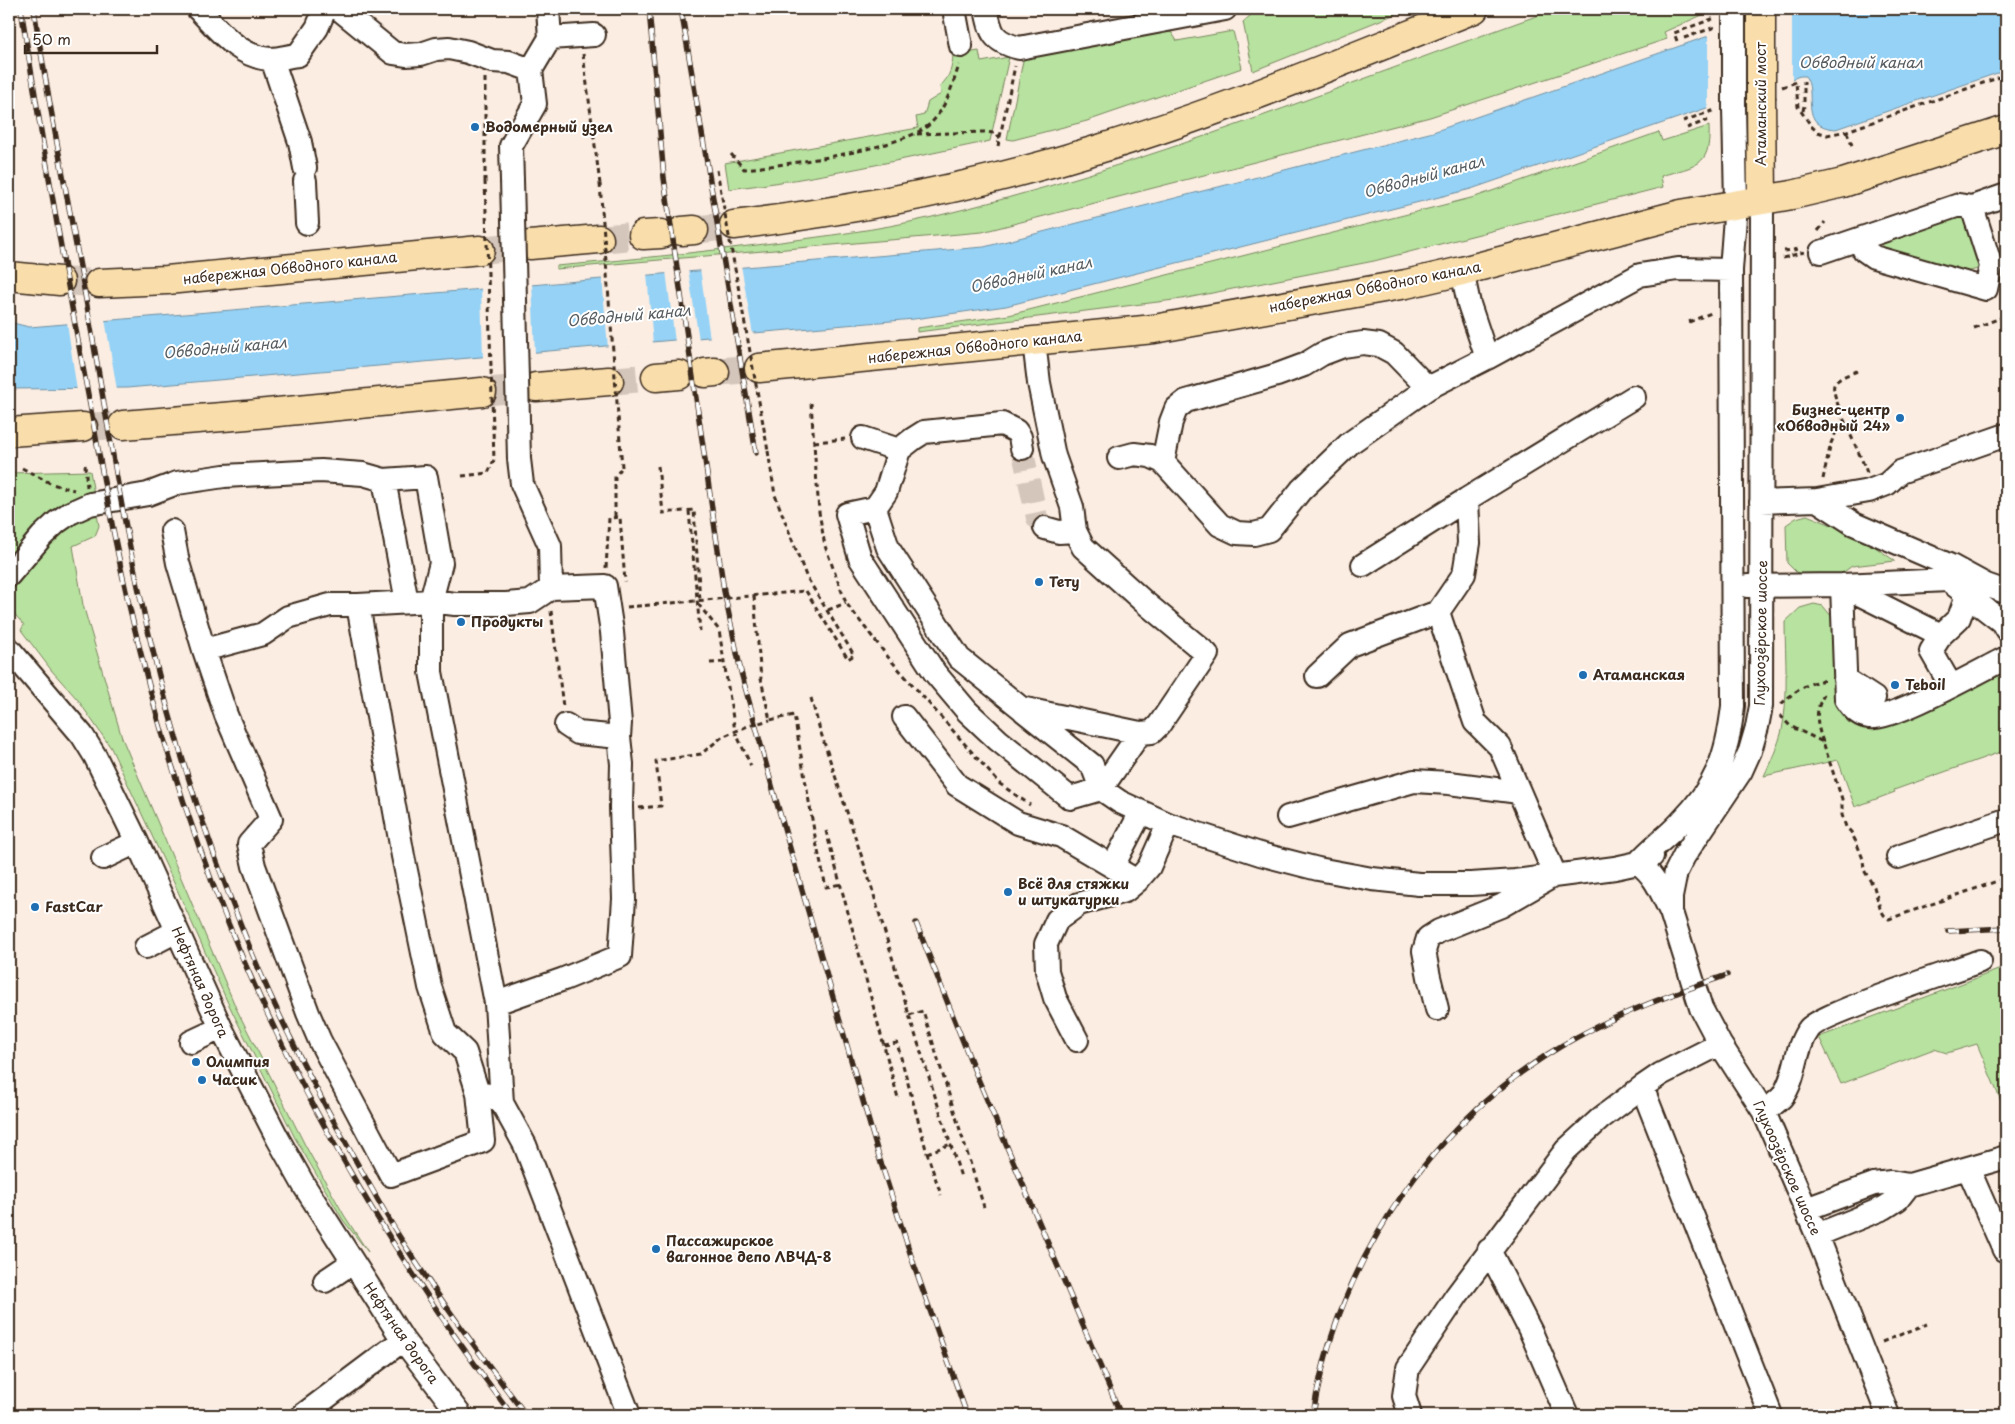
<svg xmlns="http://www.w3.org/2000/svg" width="2015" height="1424" viewBox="0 0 2015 1424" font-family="'Playpen Sans',sans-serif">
<rect width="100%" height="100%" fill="#fbede2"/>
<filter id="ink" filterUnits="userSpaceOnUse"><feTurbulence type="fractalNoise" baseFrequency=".02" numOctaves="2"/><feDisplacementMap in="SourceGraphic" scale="10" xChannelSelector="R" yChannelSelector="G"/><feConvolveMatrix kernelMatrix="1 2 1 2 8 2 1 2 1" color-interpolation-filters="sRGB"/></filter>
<g filter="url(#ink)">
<path fill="#b7e29f" stroke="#79865e" d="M1270,9H1408L1253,71L1243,22L1252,14Z
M1556,9H1709V12L1664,32L1667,39L1430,117L982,232L556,269V266C629,260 701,252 773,243C825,236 877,230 928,218C1143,168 1348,82 1556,9Z
M1164,30L1172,33L1177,41L1233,31L1242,68L1087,121L1013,140L1007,139L1024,56Z
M979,51L981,62L1009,57L990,141C903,159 818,179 729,189L725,163L918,128L916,117L924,115L928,102L941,94L940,86C950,77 952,68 953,55Z
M1709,126C1711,168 1696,165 1661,176L1663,187L1374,261L1182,299L917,332V328L1009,315L1475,197L1659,132L1662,141Z
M1962,213L1985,267L1963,273L1882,247V242Z
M90,471L94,494L16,553H9V516L11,508L9,473Z
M97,514L99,526L95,536L73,546L83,605L122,738L236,1008L305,1145L344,1215L368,1252L343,1220L295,1138L227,1001L175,885L111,748L78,700L52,671L21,630L24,625L10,609V593L62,531L79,521Z
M1807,515L1861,537L1895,561L1852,566L1841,574L1803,575L1796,572L1787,563L1786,525L1796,518Z
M1814,604L1823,606L1832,617L1835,701L1848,722L1858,726L1870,727L1938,702L2006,673V750L1894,790L1895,792L1855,807L1838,760L1764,776C1771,761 1778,746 1782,730C1789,695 1785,657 1785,622L1800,608Z
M2006,967V1113L1977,1044L1947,1053L1934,1049L1841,1084L1819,1037Z"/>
<path fill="#95d2f6" stroke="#718fa0" d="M1786,9H2006V70L1836,129C1797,127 1818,92 1805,76H1800L1471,189L1006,306L914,319L127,388L9,389V322L29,327L984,247L1433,132Z"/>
<path fill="#fbede2" d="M1779,9H1792V81L1708,111V33Z
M741,265L753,335L710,339L700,268Z
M688,269L699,340L675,342L666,271Z
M647,273L653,344L608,348L602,277Z
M532,283L535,354L483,359L481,287Z
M105,319L117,390L77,391L67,322Z"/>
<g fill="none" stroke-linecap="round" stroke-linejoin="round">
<path stroke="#d5c6bb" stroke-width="22" stroke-dasharray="22 11" stroke-linecap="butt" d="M1022,448L1037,518L1045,528"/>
<path stroke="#d5c6bb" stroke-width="28" stroke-dasharray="28 14" stroke-linecap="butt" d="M694,230L734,225
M599,239L643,235
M480,250L530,245
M60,281L99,283
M715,372L759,368
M609,381L656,377
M482,392L536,387
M83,427L123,425"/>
<g stroke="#3b2a1e" stroke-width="26">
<path id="minor" d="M198,9C218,29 239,58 271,59C279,59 289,56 298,55L317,28L325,9
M339,9L393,53L406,55L421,54L436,49L449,48L468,52L492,61L509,62L531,70
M548,9L550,38
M954,9L961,46
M986,9C991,34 993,41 1019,48L1225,9
M272,59L300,142L305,168
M512,180L511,146L535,104L531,70L550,38L594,35
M305,181L307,223
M1762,200L1761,706L1757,727L1750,751L1741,771L1684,856L1676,872L1671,897V912L1701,1008L1720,1044L1764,1112L1817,1235L1888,1415
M1859,239L1864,250L1874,257L1986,289L1991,266L1972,207L2006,195
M1821,252L1959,205L1972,207
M1487,358L1640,275L1678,269L1731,270
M863,438L899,450
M1022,448L1020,437L1016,431L1002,424L924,432L913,439L899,450L886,492L875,508L888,548L959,658L1021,708L1140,733L1152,732L1159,725L1207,654L1143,601L1083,547L1075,531L1072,507L1054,456L1039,383L1034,342
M1119,458L1134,454L1150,456L1163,462L1220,525L1237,533L1254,534L1269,530L1301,490L1350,443L1428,388L1487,358L1469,304L1462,271
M519,459L522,484L550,546L551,588
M1163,462L1171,422L1176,409L1186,401L1277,375L1304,365L1322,354L1343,346L1363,343L1379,345L1394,353L1428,388
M384,480L407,602
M1817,500L1854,524L1951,566L1986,585L2006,592
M1761,502L1817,500L1869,491L1887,484L1900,472L2006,435
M875,508L847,514L860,558L935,673L967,711L998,740L1070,798L1101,789L1140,733
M1045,528L1059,532L1075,531
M172,531L178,563L204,650L263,634L288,617L330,605H358
M1363,565L1467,499
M9,575L42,536L57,522L70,513L90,504L148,494L177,483L224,476L321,471L363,474L384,480L426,477L441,563L431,601V672L496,1003L502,1103
M1842,585L1846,699C1851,707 1859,716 1869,717C1893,721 1981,670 2006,658
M1748,586L1842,585L1948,580L2002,622L2006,629
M1843,586L1941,635L1959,618L1967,595
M1941,635L1931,651L1951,686
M9,649L82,735L95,756L137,842L221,1028L278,1139L305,1187L403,1340L460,1415
M204,650L226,715L271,819L249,844L254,866L308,1013L320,1041L391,1175L483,1141L478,1093
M1317,676L1350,645L1438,612
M1845,679L1874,698
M1024,711L1092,765L1101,789L1120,802L1168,824L1260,854L1318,869L1372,879L1419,884H1471L1515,881L1615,868L1638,863L1652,856
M904,717L957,785L1018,823L1061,836L1137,881
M566,725L578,733L619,737
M1288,817L1414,781L1449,783L1519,792
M1898,857L2006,820
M103,858L137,842
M1638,863C1651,848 1667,837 1680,823C1717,785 1727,757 1733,706L1731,270L1736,204L1734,108
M1638,863C1655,875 1661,892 1670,910
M1113,866L1141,812
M146,947L177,931
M496,1003L564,979L620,956L624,899L621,807L622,764L619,737L620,723L612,632L605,586L551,588L530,602L506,604H455L431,601L358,605L403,856L430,987L445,1033L465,1052L478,1093L490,1095L502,1103L525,1145L629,1415
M1437,1009L1429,977L1424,951L1428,938L1439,931L1501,906L1555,875L1500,747L1475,722L1438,612L1464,574L1469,543L1467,499L1634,397
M1077,1040L1055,998L1047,971L1046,944L1057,920L1079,904L1125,891L1137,881L1149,867L1168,824
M191,1042L221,1028
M1720,1044L1661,1074L1642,1087L1771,1415
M1764,1112C1770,1107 1777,1102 1782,1097C1797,1077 1794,1049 1809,1029C1819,1014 1954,971 1980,961
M1968,1168L2004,1250H2006
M1806,1209L1874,1184L1891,1182L1909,1185L2006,1157
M1817,1235L1884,1208L1898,1199L1909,1185
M1489,1250L1531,1332L1567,1415
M325,1281L353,1262
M303,1415L403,1340
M1410,1415L1404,1396L1408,1368L1457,1295L1566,1150L1601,1118L1642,1087"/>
</g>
<g stroke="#3b2a1e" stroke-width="31">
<path id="major" d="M1761,99L1762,200
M734,225C857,210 980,186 1099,149C1227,110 1350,58 1474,9
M682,231L694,230
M643,235L661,234
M530,245L599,239
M9,276L60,281
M99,283L167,280L480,250
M759,368L1154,329L1406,284L1462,271L1681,214L1792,195L1843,183L2006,130
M705,373L715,372
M656,377L679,375
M536,387L609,381
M123,425L247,415L482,392
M9,432L83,427"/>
</g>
<path stroke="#3b2a1e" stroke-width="3" stroke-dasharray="5 4" stroke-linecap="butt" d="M1684,38L1715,27
M1677,41L1674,33L1715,18
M583,54L600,184
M485,78V181
M1782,87L1796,82L1798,107L1812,127L1818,132L1827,135L1847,131L2006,75
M1803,111L1804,106V81
M1683,121L1715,110
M1687,128L1708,120
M1847,132L1853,148
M917,134L984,132L995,133L1000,138
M998,146L1015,66
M731,154L744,169C783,165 906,149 931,123C946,108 953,84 959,65
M1818,231L1825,222
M1784,251L1801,249
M1783,258L1804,252
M1689,322L1711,313
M1974,328L2006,316
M1857,371C1850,374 1837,378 1834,385C1830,397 1862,456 1867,473
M811,403L819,512L825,546L846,603L888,657L1000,784L1030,805
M814,442L845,439
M768,451L775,495L806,576L854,655L848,659L806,591
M85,465L87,487
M658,466L663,513L694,510L700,601
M22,468L52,484L74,490
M462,476L488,473L494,460
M1823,479L1831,443L1842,419
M689,511L700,631
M615,517V477L622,467
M606,568L609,518L620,517L625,582
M754,596L761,679L770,720L794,715L816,842L826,887L841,884
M698,604L719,630L735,731L751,766
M828,610L846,603
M551,611L563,707
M710,663L724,662
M811,698L820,730L871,885L909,1015L961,1177
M1781,704C1795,691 1808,682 1827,680
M1780,715L1790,726L1823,742L1842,799V815L1846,827L1851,832L1857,844L1863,859L1864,870L1874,887L1880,908L1884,915L1889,919L2006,878
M1823,742C1816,723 1814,709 1826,692
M639,808L661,806L656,761L701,754L722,737L748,726L770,720
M826,831L898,1098
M909,1015L923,1011L984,1207
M884,1045L897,1043L927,1153L941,1195
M927,1153L951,1144
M1882,1342L1927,1324"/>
<use href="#minor" stroke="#fff" stroke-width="22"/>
<use href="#major" stroke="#f9deab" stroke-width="28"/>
<g stroke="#3b2a1e" stroke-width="5.5">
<path id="rail" d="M21,9C42,141 65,273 90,405C105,487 119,569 140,650C156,716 176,782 199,846C271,1052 381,1241 512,1415
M34,9C50,114 72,218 90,323C109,430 125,537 151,643C176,749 211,853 252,953C283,1028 321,1100 361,1170C374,1192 386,1215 399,1236C438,1298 482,1357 526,1415
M649,9L664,178L724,591L741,672L774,793L880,1160L913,1262L967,1415
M681,9L756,453
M916,923L976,1074L1121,1415
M1948,931L2006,928
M1313,1415C1338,1258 1436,1114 1577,1037C1624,1011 1676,993 1727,975"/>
</g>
<use href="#rail" stroke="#fff" stroke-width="4" stroke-dasharray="11" stroke-linecap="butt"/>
<g stroke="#3b2a1e" stroke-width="26" stroke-linecap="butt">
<path id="minor-bridge" d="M1734,108V16
M512,180L519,459"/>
</g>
<g stroke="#3b2a1e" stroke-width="31" stroke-linecap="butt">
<path id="major-bridge" d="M1761,9V99"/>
</g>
<path stroke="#3b2a1e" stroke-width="3" stroke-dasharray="5 4" stroke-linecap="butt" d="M717,170L768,451
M485,181L494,460
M600,184L622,467
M627,607L806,591"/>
<use href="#minor-bridge" stroke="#fff" stroke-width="22"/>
<use href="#major-bridge" stroke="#f9deab" stroke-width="28"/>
</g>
</g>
<g fill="#1f6fb2" stroke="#fff" stroke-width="2">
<circle cx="475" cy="127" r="5"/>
<circle cx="1900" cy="418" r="5"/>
<circle cx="1039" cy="582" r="5"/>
<circle cx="461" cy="622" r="5"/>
<circle cx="1583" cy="675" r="5"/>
<circle cx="1895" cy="685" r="5"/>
<circle cx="1008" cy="892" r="5"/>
<circle cx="35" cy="907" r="5"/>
<circle cx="196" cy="1062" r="5"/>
<circle cx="202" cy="1080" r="5"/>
<circle cx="656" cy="1249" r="5"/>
</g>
<g text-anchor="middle" stroke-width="4" stroke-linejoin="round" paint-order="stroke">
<g font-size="14" fill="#3b2a1e" stroke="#fff">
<text transform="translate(1761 104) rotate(-90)" y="5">Атаманский мост</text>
<text transform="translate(290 268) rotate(-6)" y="5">набережная Обводного канала</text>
<text transform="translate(1375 287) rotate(-11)" y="5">набережная Обводного канала</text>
<text transform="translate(975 347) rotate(-6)" y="5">набережная Обводного канала</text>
<text transform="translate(1761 633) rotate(-89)" y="5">Глухоозёрское шоссе</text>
<text transform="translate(200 982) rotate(66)" y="5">Нефтяная дорога</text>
<text transform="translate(1787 1168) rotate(66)" y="5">Глухоозёрское шоссе</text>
<text transform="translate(401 1333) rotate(55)" y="5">Нефтяная дорога</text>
</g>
<g font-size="14" font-weight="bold" fill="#3b2a1e" stroke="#fff" text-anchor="start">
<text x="485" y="132">Водомерный узел</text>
<text x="1890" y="415" text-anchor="end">Бизнес-центр<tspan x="1890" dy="16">«Обводный 24»</tspan></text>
<text x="1049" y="587">Тету</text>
<text x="471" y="627">Продукты</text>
<text x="1593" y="680">Атаманская</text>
<text x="1905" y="690">Teboil</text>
<text x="1018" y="889">Всё для стяжки<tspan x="1018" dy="16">и штукатурки</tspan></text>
<text x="45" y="912">FastCar</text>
<text x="206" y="1067">Олимпия</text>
<text x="212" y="1085">Часик</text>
<text x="666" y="1246">Пассажирское<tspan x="666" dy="16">вагонное депо ЛВЧД-8</tspan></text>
</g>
<g font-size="15" font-style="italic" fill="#565c5f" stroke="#fff">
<text x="1861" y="68">Обводный канал</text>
<text transform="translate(1424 177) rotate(-15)" y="5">Обводный канал</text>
<text transform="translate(1031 275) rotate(-12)" y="5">Обводный канал</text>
<text transform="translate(629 316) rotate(-5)" y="5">Обводный канал</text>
<text transform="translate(225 348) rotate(-5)" y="5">Обводный канал</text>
</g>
</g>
<rect width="2015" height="1424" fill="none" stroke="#fff" stroke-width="30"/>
<rect x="15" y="15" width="1985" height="1394" fill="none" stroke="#3b2a1e" stroke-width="2" filter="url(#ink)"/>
<path d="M25 45v8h132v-8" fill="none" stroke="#3b2a1e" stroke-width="2.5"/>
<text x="32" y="45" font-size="15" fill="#3b2a1e" stroke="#ffffff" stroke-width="4" paint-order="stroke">50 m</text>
</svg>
